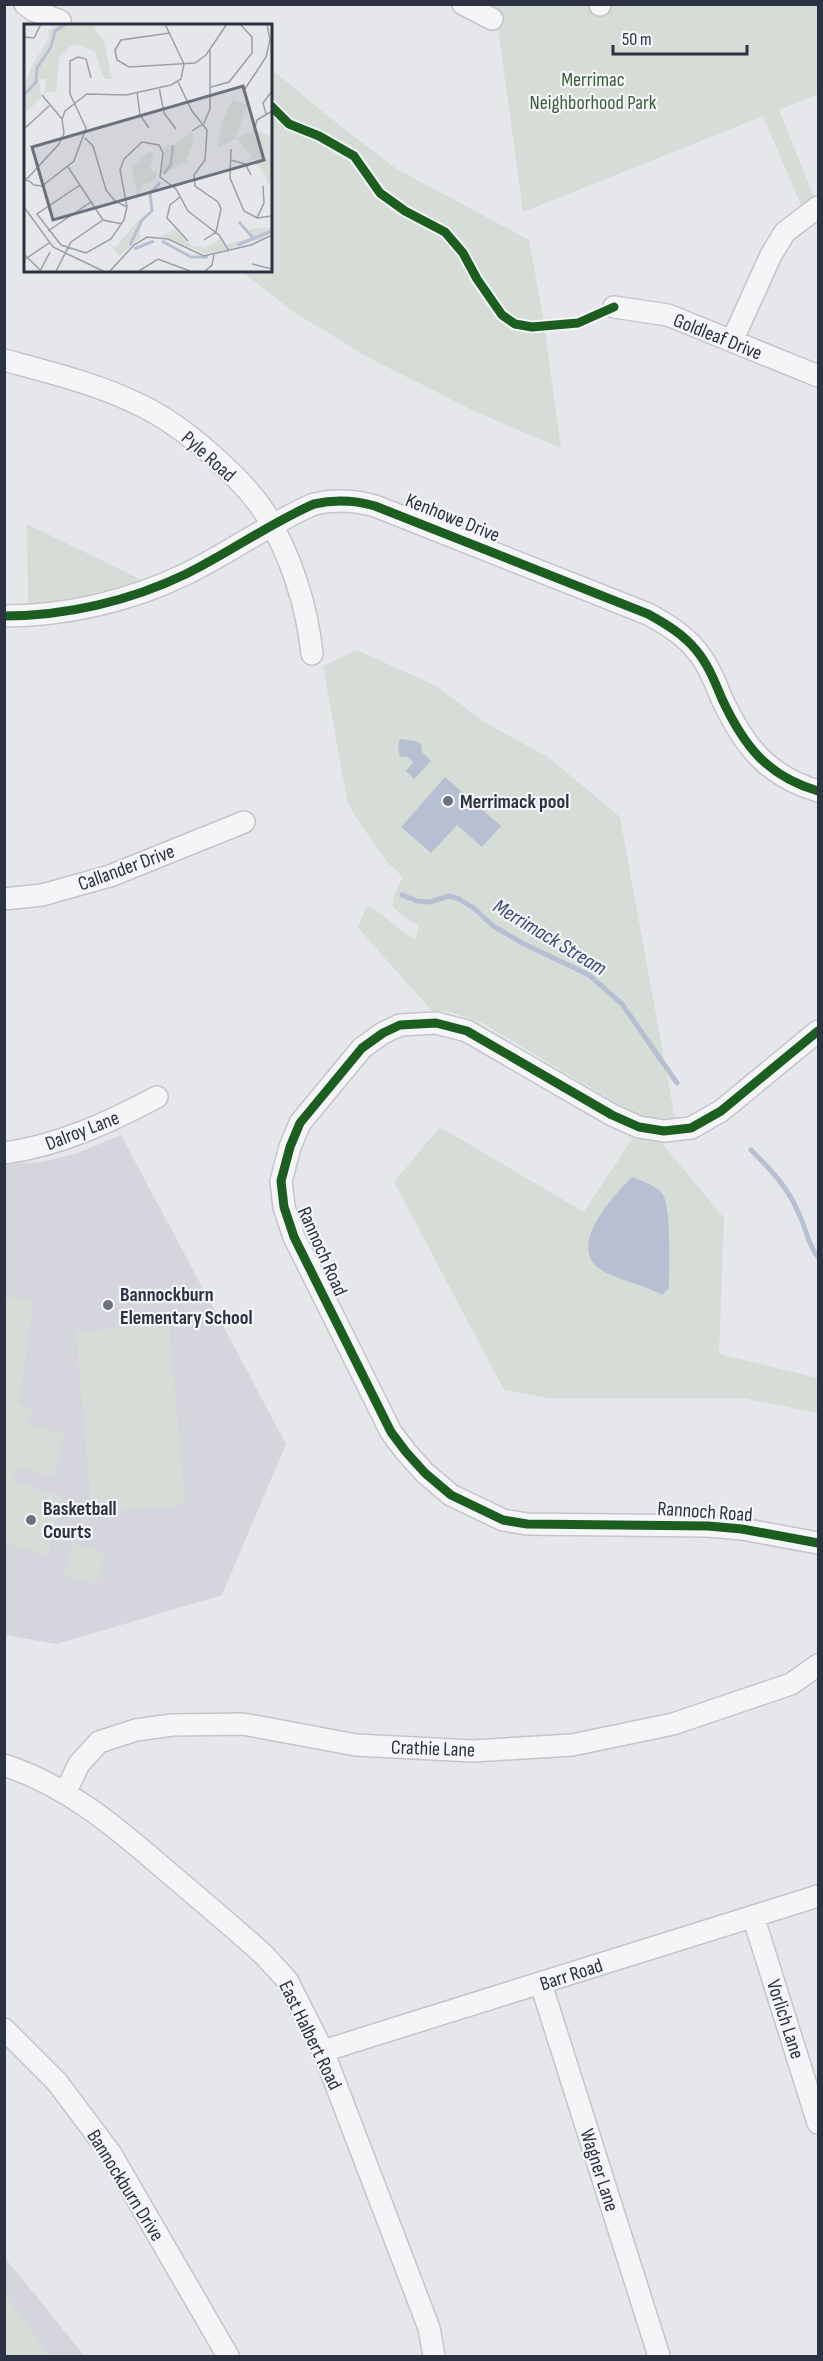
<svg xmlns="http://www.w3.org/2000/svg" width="823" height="2361" viewBox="0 0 823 2361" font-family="'Sofia Sans Condensed',sans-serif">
<rect width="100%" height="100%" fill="#e6e7ea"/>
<path fill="#d5d6dd" d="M121,1135L286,1444L222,1595L57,1644L5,1635L4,1165L41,1162L78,1153Z
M4,2257L46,2308L84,2356H5Z"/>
<path fill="#d6ddd7" d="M495,5H818V94L779,110L814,197L801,205L763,116L523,212Z
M270,68L328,116L395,168L529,240L543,317L561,448L476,412L369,358L292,311L240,270H270Z
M27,524L142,580L88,596L28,605Z
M357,650L436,686L489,725L548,757L620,817L675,1119L663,1121L640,1117L482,1023L450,1012L432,1011L358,928L367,905C385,913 396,931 415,939L419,926L403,916L393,907C391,894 401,888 402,876L389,864L356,818L347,800L323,666Z
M440,1127L584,1212L634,1136L662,1143L724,1218L719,1354L818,1378V1413L743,1398H548L504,1390L394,1182Z
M14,1297L33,1302L19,1403L4,1400L5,1302Z
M169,1324L185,1504L92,1513L76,1332Z
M5,1401L32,1408L28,1425L64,1434L53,1476L17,1466L13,1482L64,1498L48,1555L5,1542Z
M73,1543L105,1553L96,1584L64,1575Z
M5,2295L8,2299L50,2356H5Z"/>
<path fill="#b7c0d2" d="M400,739L416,741L421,744L422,752L431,761L414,779L406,771L413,762L408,757H400L398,747Z
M445,777L501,826L482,847L457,825L431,853L401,827Z
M632,1177C642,1181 655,1185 662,1193C672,1206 669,1270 669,1288L662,1295C643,1284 617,1280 601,1270C565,1247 614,1195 632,1177Z"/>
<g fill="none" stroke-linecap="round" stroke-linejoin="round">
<path stroke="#b7c0d2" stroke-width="5" d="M402,895L417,901L430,902L449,896L459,899L475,909L492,925L522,943L589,975L622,1004L677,1083
M751,1150C771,1170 788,1187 799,1214C806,1228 808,1245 818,1257"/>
<g stroke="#c4c5c8" stroke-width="24">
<path id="minor" d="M25,4L33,10L60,21
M463,4L492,19
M600,4V5
M614,307L668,315L818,376
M732,341L771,255L785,232L818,207
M4,360C52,373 98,384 142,406C182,425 241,476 265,513C291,555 307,606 312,654
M4,616C66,616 130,601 186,574C229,553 270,523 314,504C336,499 354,500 375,506L648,614C666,624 683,634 696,650C708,664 715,682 722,699C744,746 767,776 818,791
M4,899L42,895L110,876L244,822
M818,1031L721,1111L691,1128L664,1131L639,1127L612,1115L467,1031L436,1023L400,1025L383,1033L362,1048L300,1123L290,1147L281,1181L284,1207L294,1237L391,1432L406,1452L425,1473L451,1495L503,1520L527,1524L708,1526L742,1529L818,1543
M4,1153C58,1146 110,1122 157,1097
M4,1765C69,1786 119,1830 169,1873C201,1900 233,1927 264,1955L287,1980L323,2051L429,2328L434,2356
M65,1793L79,1764L99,1742L136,1730L172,1725L243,1724L356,1745L473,1751L572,1745L673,1724L791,1684L818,1665
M753,1916L818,2123
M541,1984L659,2356
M4,2029L57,2082L111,2154L228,2356
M323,2051L818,1896"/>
</g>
<use href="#minor" stroke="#f5f5f7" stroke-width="21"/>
<g stroke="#f4f5f8" stroke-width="13">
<path id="cycleway" d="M270,105L289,124L319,136L354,156L380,193L405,211L445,232L463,253L477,279L502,315L515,324L532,327L578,323L614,307
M4,616C66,616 130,601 186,574C229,553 270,523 314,504C336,499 354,500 375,506L648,614C666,624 683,634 696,650C708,664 715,682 722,699C744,746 767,776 818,791
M818,1031L721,1111L691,1128L664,1131L639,1127L612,1115L467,1031L436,1023L400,1025L383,1033L362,1048L300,1123L290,1147L281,1181L284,1207L294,1237L391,1432L406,1452L425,1473L451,1495L503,1520L527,1524L708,1526L742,1529L818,1543"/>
</g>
<use href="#cycleway" stroke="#1b5e20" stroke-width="9"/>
</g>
<g fill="#6e717d" stroke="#f4f5f8" stroke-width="2">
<circle cx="448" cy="801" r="6"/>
<circle cx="108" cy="1305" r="6"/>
<circle cx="31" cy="1520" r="6"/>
</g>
<g text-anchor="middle" stroke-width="4.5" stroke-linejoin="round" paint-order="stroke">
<g font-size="20" fill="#3d5d3c" stroke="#f4f5f8">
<text x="593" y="86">Merrimac<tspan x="593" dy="23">Neighborhood Park</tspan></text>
</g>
<g font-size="20" fill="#2d3242" stroke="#f4f5f8">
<text transform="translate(718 336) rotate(22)" y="7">Goldleaf Drive</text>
<text transform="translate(209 456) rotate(42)" y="7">Pyle Road</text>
<text transform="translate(453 517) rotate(22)" y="7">Kenhowe Drive</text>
<text transform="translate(126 867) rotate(-20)" y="7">Callander Drive</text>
<text transform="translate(82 1130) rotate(-21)" y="7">Dalroy Lane</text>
<text transform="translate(323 1251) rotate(66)" y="7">Rannoch Road</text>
<text transform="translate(705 1511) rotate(4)" y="7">Rannoch Road</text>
<text transform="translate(433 1748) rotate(2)" y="7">Crathie Lane</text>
<text transform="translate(571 1974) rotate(-18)" y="7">Barr Road</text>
<text transform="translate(786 2019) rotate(72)" y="7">Vorlich Lane</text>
<text transform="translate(311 2035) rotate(64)" y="7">East Halbert Road</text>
<text transform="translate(600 2170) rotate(72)" y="7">Wagner Lane</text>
<text transform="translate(126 2185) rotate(58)" y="7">Bannockburn Drive</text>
</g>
<g font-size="20" font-weight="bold" fill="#2d3242" stroke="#f4f5f8" text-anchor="start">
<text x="460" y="808">Merrimack pool</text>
<text x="120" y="1301">Bannockburn<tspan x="120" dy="23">Elementary School</tspan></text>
<text x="43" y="1515">Basketball<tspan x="43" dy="23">Courts</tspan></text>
</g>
<g font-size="21" font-style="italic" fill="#3b4b73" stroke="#f4f5f8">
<text transform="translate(550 937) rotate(31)" y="7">Merrimack Stream</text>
</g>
</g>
<g transform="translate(24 24)">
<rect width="248" height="248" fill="#e6e7ea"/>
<path d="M33,0H73L70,5L80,17L88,55H80L71,28L54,20L47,22L35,34L32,67L20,69L22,55H15L17,74L0,90V65L8,42L25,14L24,7ZM208,76L223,81L211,115L193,124L199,96ZM232,106L247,113V159L243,160L242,152L229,135L221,139L228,133L213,114ZM168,108L169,119L162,138L136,151L140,127L145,118L147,123ZM124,128L130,130L126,145L134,150L129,158L117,161L114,177L108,143ZM116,194V215L95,232L86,221L83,223L86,219L91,224ZM247,203V209L239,214L205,225L203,220L227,214L223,207L228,205ZM150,205L167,221L182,224L196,215L203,226L183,230L137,212Z" fill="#d6ddd7"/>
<path fill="none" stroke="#b7c0d2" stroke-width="3" d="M0,71L12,58L13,44L27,23L31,7L42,0M140,150L147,140L149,121M215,198L230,215M138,217L167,233H184M106,221L118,196L128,187L126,169L136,159M213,221L248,207M110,225L130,217"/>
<path fill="none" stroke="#9c9fa7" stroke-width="1.5" d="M146,9L97,16L91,26L93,36L105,43L171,39L182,31L203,0M0,13L10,14L17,0M154,58L168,87L183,106L181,136L170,151L171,162L194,178L197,185L192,208L180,216M135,63L140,89L152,105M187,63L205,58L228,29V13L216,0M113,68L116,91L125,104M219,68L242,33L246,16L243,0M18,71L38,95M242,90L239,79L248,67M0,105L25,82M168,107L180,99L186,85V26M230,107L233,96L248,87M61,114L69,122L82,166L91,177L103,183M207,125L206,154L220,187L233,194L248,192M207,136L221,140L227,151M44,143L79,196L98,200M0,153L10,161L18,162L50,137L62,104L46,70V37L54,33L62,35L67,54M0,158L35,120L40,109L38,95L41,87L63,70L102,71L147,61L157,55L160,40L141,0M56,161L13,190L37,221L62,229L87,215L100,196L103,183L96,146L100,135L118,118L135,121L139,129L136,153L152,165L164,187L195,211L205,227M156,173L146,181L143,194L164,217M0,183L29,223L79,247M233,194L240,179L239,162M24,207L67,178M0,230L17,247M0,236L25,219M228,240L248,245M16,247L26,228M32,247L47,218L79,196M86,247L110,221L123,213L144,215L180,232L227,221L248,211M115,247L134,235L166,247M181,247L188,241L190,231"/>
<path fill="#6e717d" fill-opacity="0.15" stroke="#6e717d" stroke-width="3" d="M219,62L240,136L29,196L8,123Z"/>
<rect width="248" height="248" fill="none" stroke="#2d3242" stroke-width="3"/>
</g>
<rect width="823" height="2361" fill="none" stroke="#2d3242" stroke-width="12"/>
<path d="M613 45v9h134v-9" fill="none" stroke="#2d3242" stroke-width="3"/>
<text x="622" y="45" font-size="18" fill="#2d3242" stroke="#f4f5f8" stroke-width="4.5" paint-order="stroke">50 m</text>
</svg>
